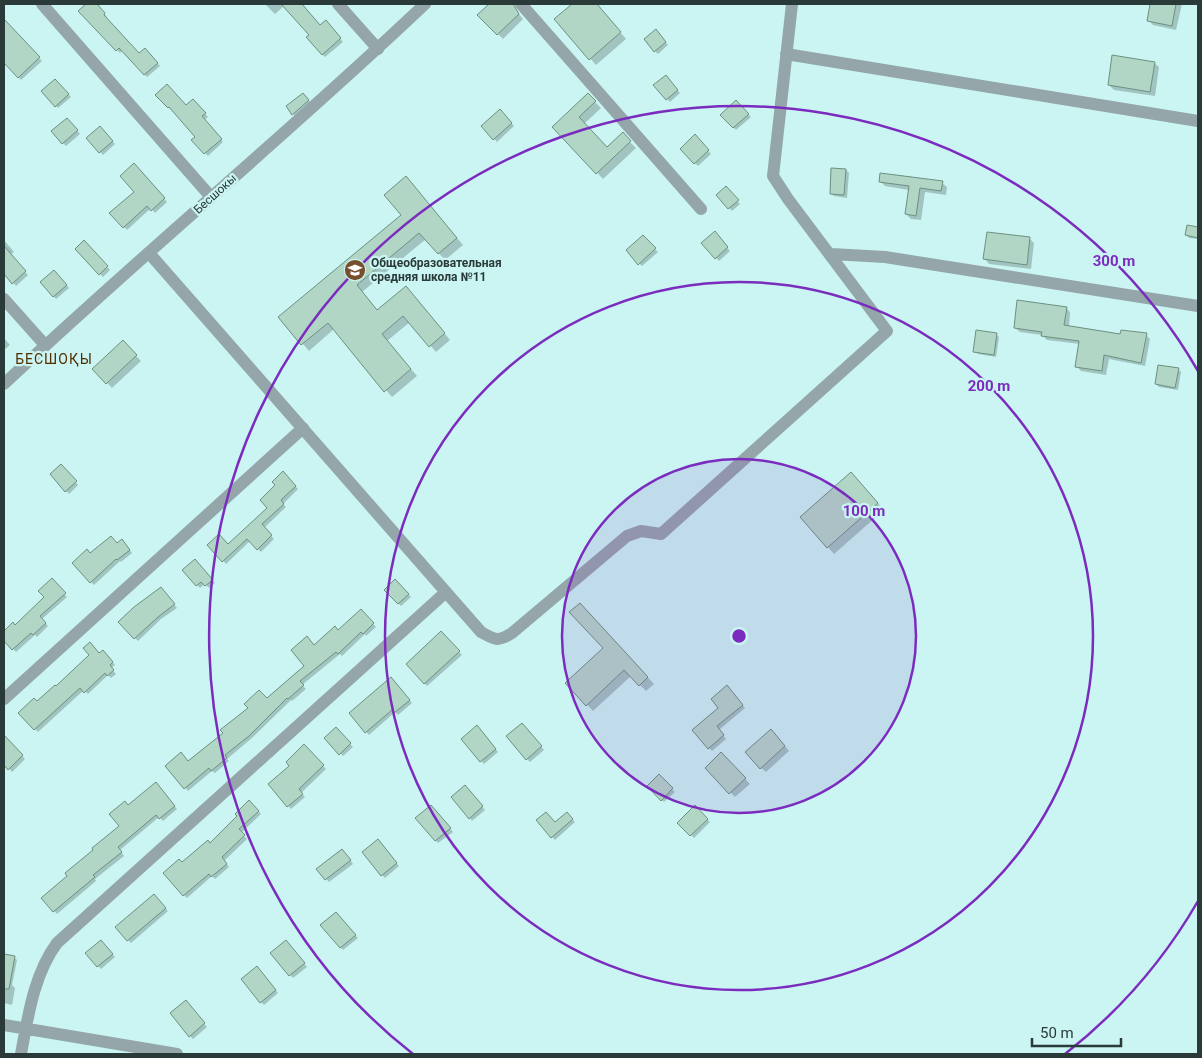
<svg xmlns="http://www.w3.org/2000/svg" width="1202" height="1058" viewBox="0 0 1202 1058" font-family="Roboto,sans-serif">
<rect width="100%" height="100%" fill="#caf5f2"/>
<path fill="#0003" d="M88,4H96L107,17L106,18L139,55L145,50L160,66L147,77L123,50L120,53L80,11Z
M265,4H300L320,26L326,22L343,42L325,57L308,38L311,35L284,6L275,14Z
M491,4H511L523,19L503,39L479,15Z
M574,4H596L626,39L596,65L556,19Z
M1152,4H1182L1176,30L1153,25L1148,20Z
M4,20L42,61L21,80L6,64L14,57L4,45Z
M658,34L668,45L658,54L655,51Z
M1154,63L1159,67L1155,96L1114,90L1109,85Z
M665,76L680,93L670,102L655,85Z
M55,81L71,97L58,108L43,91Z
M157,95L186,107L196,103L208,117L204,120L223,142L208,156L193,140L197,137L173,109L172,110Z
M306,97L311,103L296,116L293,114Z
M594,101L601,108L584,124L607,149L629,141L636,148L603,179L554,127Z
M736,102L751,117L736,130L722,115Z
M500,111L514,126L497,142L483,126Z
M70,122L80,134L66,146L63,143Z
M100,127L115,144L103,155L87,138Z
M695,136L711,154L698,166L681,149Z
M134,165L167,202L155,213L151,208L127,230L111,213L136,192Z
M846,170L849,173L847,198L834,196L831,193Z
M880,181L942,183L947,187L946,195L925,192L921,220L911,219L906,214L909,190L885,186Z
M412,185L463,245L445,260L426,239L362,292L378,311L412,294L450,340L436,352L410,322L387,341L417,376L392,397L334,329L309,351L280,317L402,215Z
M726,188L740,204L732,211L718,195Z
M1188,226L1198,228V239L1189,238L1186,235Z
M715,233L730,251L719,261L703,243Z
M643,236L658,252L642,266L627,251Z
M1030,239L1034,243L1031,269L989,264L985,259Z
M4,240L14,252L10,255L28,275L16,286L4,272Z
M84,242L110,270L103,277L76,249Z
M54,271L69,288L56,299L41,282Z
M1066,308L1070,312L1069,327L1121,336L1146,335L1150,339L1145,366L1109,359L1106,375L1081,371L1077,367L1080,344L1047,340L1042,335L1020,332L1015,328Z
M996,334L999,337L996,357L978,354L975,351Z
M4,338L10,345L4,350Z
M123,342L141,361L112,388L94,369Z
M1178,369L1181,372L1178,390L1159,387L1156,384Z
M61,465L78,485L69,494L51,474Z
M283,473L298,489L283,504L286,507L264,528L274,539L261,552L250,541L226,564L209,545L228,546L269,508Z
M857,480L884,510L834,554L801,517Z
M125,544L132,553L121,562L120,561L94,585L73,563L117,545Z
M197,563L215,583L209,588L205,584L200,588L183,570Z
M52,580L67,597L42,619L48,626L37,637L35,635L16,652L4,639V632L13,624L15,626L46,597Z
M395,581L411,597L401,606L386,590Z
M164,592L177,608L161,619L138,641L120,622Z
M361,611L376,627L366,636L365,634L342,656L340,654L302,685L306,689L292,701L291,700L252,738L227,759L229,761L215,773L212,771L188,791L167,766L188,762L306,666L314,647L339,632Z
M586,611L654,684L646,691L631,676L593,711L567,683L605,648Z
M441,633L462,655L427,686L408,664Z
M106,654L115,665L111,668L116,674L111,678L108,675L88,694L84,690L38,732L20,713L37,703Z
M394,681L412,703L398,715L395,712L369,735L350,714Z
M730,689L745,708L719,730L726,739L712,751L709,748L720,708Z
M525,727L544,750L530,762L527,759Z
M336,729L353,747L343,756L325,738Z
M480,730L498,752L484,764L463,739Z
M776,735L789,751L766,772L761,768Z
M7,740L25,759L12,772L5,764L4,765V743Z
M304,746L326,769L301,793L305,797L291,809L269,784L291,766Z
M721,754L750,784L735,797L706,768Z
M659,775L675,792L664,802L648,786Z
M158,787L177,809L163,821L159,817L120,850L124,856L95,879L96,881L57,914L43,898L121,826L129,806Z
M468,790L485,810L472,821L470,818Z
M249,802L261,814L241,833L247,839L224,861L229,867L215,879L212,876L187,898L184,895L182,864L210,844L239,816Z
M695,807L710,822L694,838L679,823Z
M434,809L453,832L438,843L417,818Z
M567,814L575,822L555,840L538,821L556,824Z
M380,844L399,866L385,878L382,875Z
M345,853L353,864L329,882L318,869Z
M157,899L168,911L131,943L128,940Z
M339,916L358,938L343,950L322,925Z
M100,941L115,957L101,969L87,953Z
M289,944L307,967L293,978L272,953Z
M4,955L14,957L17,960L12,985L15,988L12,1005L4,1003Z
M259,971L278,993L264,1005L261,1002Z
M188,1004L207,1027L193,1039L190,1036Z"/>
<path fill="#b2d6c6" stroke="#6d9080" d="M86,4H97L105,13L104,15L139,53L145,48L158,63L144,75L119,48L116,51L78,11Z
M281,4H302L320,25L326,20L341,38L322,55L306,37L309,35Z
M489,4H513L519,14L497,35L477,15Z
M572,4H597L621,32L589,60L554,19Z
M1150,4H1176L1172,26L1147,21Z
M4,19L40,57L18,78L4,63Z
M656,29L666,42L654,52L644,39Z
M1112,55L1155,62L1150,92L1108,85Z
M666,75L678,90L666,100L653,85Z
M55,79L69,94L55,107L41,91Z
M167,84L186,105L193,99L206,113L202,116L222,139L204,154L191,140L195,137L169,107L168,108L155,95Z
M303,93L309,100L292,115L286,106Z
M588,93L596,101L579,117L607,147L623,132L631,141L596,174L552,127Z
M736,100L749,114L733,128L720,115Z
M500,109L512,123L493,140L481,126Z
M67,118L78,130L62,144L51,131Z
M100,126L113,141L99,153L86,138Z
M695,134L709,150L694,164L680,149Z
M134,163L165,198L151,211L147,206L123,228L109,213L134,192L120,176Z
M831,168L846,169L844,195L830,194Z
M880,173L943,181L941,191L920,188L916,216L905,214L909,186L879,182Z
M406,176L457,238L438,254L419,233L357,285L377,310L406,286L445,333L429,347L403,316L382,334L411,369L384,392L328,323L301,345L278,317L401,215L384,195Z
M726,186L739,200L728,209L716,195Z
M1187,225L1198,227V238L1185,235Z
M715,231L728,247L715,259L701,243Z
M987,232L1030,237L1027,265L983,259Z
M643,235L656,248L638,265L626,250Z
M84,240L108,266L99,275L75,249Z
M4,246L26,271L12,284L4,274Z
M54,270L67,285L53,297L40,282Z
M1017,300L1067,307L1064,325L1120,334L1121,330L1147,333L1141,363L1104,355L1102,371L1075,367L1079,341L1041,336L1042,332L1014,328Z
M976,330L997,333L994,355L973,352Z
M123,340L137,355L106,384L92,369Z
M1158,365L1179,368L1175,388L1155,384Z
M61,464L77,481L65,492L50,474Z
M283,471L296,486L281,500L284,504L262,524L272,535L257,550L247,539L222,562L207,545L219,534L228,544L267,508L260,500L275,485L272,482Z
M851,472L878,503L827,548L800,517Z
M111,536L117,543L122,539L130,550L117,560L116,559L90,583L72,563L87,549L90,553Z
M195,559L213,580L205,586L201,582L196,586L182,570Z
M52,578L66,593L40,616L46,623L33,635L31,633L12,650L4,641V631L13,622L15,625L44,597L38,591Z
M395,579L409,594L398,604L384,590Z
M161,587L175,604L158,617L134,639L118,622L134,607Z
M580,603L648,677L639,686L624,670L586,706L565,683L603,648L569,612Z
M361,609L374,623L363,634L361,632L338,654L336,652L300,681L304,685L288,699L287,698L249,736L225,755L227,758L211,771L209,768L184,789L165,766L181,752L188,761L223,733L220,730L248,708L244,704L259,690L267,698L304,666L291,650L307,636L314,645L335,626L338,630Z
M441,631L460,651L424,684L406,664Z
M90,642L99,653L103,650L113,662L110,665L114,670L107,676L105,673L84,693L80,688L34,730L18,713L34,698L37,701L55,685L56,686L89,655L83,648Z
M391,677L410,700L394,713L392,710L365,733L349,713Z
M727,685L743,705L717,726L724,735L708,749L692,730L718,708L711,699Z
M522,723L542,746L526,760L506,736Z
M477,725L496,749L480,762L461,739Z
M336,727L351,743L339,755L324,738Z
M771,729L785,746L760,769L745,752Z
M4,735L23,755L8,770L4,765Z
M304,744L324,765L299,789L303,794L287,807L268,784L289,766L286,762Z
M721,752L746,778L729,794L705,768Z
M659,774L673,788L661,801L647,786Z
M156,782L175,806L159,819L156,815L118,847L122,852L93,875L95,877L53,912L41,898L67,876L65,873L93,850L92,848L119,826L109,814L125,801L128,805Z
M465,785L483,806L469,819L451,797Z
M249,800L259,811L239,829L245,835L222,857L227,864L211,877L209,874L183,896L163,873L179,859L182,862L208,840L210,843L237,816L235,814Z
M431,805L451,828L435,841L415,818Z
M695,805L708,819L690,836L677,823Z
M546,812L555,822L567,812L573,819L551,838L536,820Z
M378,839L397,863L381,876L362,852Z
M342,849L351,860L325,880L316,869Z
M154,894L166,908L127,941L115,927Z
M336,912L356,935L340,948L320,925Z
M101,940L113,954L97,967L85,953Z
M286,940L305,963L289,976L270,953Z
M4,954L15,956L9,989H4Z
M257,966L276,990L260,1003L241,979Z
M186,1000L205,1023L189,1037L170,1013Z"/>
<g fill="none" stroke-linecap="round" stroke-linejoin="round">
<path stroke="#95a6ab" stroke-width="12" d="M42,4L211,197
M338,4L378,49
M521,4L701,209
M786,54L1198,121
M149,253L481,632C495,640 498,642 512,633L627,536L641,531L661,534L887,331L788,199L773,176L792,4
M831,254L885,257L1198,306
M4,299L45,345
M4,699L303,428
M4,1025L177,1054
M21,1054C28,1016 34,974 57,943L446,592"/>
<path stroke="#95a6ab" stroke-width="12" d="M4,384C142,254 288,134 425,4"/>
</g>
<circle cx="739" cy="636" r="177" fill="#7b2cbf" fill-opacity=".12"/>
<g fill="none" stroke="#7b2cbf" stroke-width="2.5">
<circle cx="739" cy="636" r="177"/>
<circle cx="739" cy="636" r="354"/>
<path d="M1198 901A530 530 0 0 1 1065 1054M413 1054A530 530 0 1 1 1198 371"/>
</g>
<defs>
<g id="school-disc" transform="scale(1.125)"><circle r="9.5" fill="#76502c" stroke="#caf5f2"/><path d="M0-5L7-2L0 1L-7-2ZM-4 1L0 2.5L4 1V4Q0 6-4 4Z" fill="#fff"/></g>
</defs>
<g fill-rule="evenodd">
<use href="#school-disc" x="355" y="270"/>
</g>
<g text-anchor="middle" stroke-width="4.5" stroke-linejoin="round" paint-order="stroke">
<g font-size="12" fill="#293a39" stroke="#caf5f2">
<text transform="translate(215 194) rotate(-42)" y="4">Бесшокы</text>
</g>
<g font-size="12" font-weight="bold" fill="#293a39" stroke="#caf5f2" text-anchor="start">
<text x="371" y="267">Общеобразовательная<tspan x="371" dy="14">средняя школа №11</tspan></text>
</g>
<g font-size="14" letter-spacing="1" fill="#542d00" stroke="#caf5f2">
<text x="54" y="364">БЕСШОҚЫ</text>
</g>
</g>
<circle cx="739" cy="636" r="8" fill="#7b2cbf" stroke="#caf5f2" stroke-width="2.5"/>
<g font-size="15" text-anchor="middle" font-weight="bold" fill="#7b2cbf" stroke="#caf5f2" stroke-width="4.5" stroke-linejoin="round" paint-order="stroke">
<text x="1114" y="266">300 m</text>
<text x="989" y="391">200 m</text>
<text x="864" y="516">100 m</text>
</g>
<rect width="1202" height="1058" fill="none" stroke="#293a39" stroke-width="10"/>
<path d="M1032 1038v8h89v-8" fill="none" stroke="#293a39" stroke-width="2.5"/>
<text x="1040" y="1038" font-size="15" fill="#293a39" stroke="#caf5f2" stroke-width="4" paint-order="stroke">50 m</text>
</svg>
